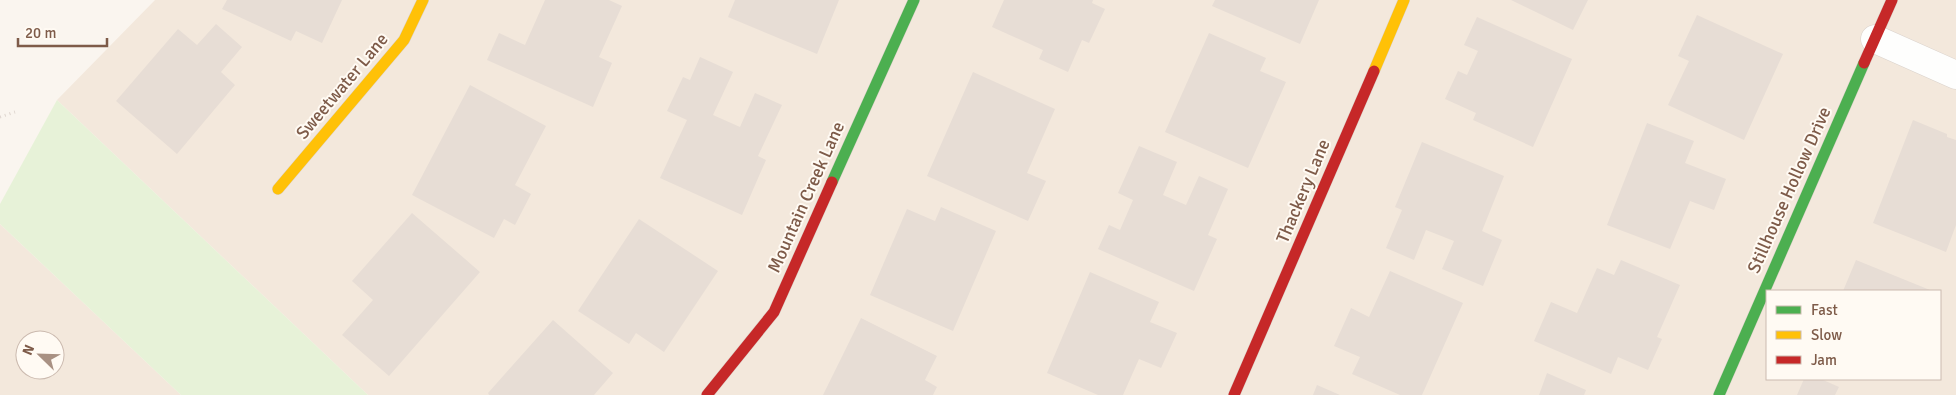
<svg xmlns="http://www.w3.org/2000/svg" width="1956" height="395" viewBox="0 0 1956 395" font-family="Signika,sans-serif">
<rect width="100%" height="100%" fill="#faf5ef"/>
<path fill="#f3e8dc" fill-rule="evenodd" d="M155,0H1956V395H368L57,100ZM1767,291H1940V379H1767Z
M0,224L181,395H0ZM25,340H55V370H25Z"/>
<path fill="#e7f2d8" d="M57,100L368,395H181L0,224V204Z"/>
<path fill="#e7ddd5" d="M227,0H342L322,43L296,31L291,41L222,9Z
M545,0H609L622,6L599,57L612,63L593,107L487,60L499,33L525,45Z
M735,0H839L817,54L728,17Z
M1004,0H1093L1092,3L1105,9L1089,43L1082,40L1068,72L1039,59L1043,50L992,27Z
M1215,0H1319L1300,44L1212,6Z
M1511,0H1588L1573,30Z
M1697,15L1783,54L1744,140L1668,105L1689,61L1678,56Z
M1477,17L1572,59L1533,147L1473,120L1476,113L1445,99L1458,71L1467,75L1478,51L1464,45Z
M216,24L242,47L221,72L235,85L177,154L116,101L178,29L197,45Z
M1209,33L1266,58L1260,71L1286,82L1248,168L1165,132Z
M700,57L733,72L713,115L740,127L755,93L782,105L758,156L766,160L742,215L660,178L687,120L667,111L683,77L690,80Z
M973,72L1055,109L1027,173L1046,181L1028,221L927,176Z
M470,85L546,126L515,185L531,194L515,225L504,219L494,238L412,195Z
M1913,120L1947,134V137L1956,140V225L1946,252L1873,223Z
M1647,123L1694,141L1685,163L1726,179L1714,210L1690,201L1670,249L1607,225Z
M1422,142L1504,176L1482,231L1502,240L1483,286L1442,269L1454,241L1426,230L1414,260L1386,248L1402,210L1395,207Z
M1139,146L1177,162L1163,195L1186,205L1199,176L1228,189L1208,235L1217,239L1194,291L1098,249L1109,225L1120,230L1133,200L1118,193Z
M941,207L996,231L953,331L870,295L907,209L935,221Z
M412,213L480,272L389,376L342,335L373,300L352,281Z
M639,219L718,271L664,352L636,333L629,344L578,311Z
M1621,260L1680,285L1657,337L1662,339L1648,370L1618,357L1611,374L1534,341L1551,302L1577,313L1597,268L1614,275Z
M1856,260L1930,290L1929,291H1843Z
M1390,271L1463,303L1422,395H1400L1352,374L1360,357L1334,346L1351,308L1369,317Z
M1090,272L1159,302L1150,322L1177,333L1161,368L1139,359L1123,395H1098L1047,373Z
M861,318L937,356L925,380L937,387L933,395H823Z
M553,320L613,373L594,395H489L488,393Z
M1547,373L1586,390L1584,395H1539Z
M1804,379H1821L1839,387L1835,395H1797Z
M1317,385L1340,395H1313Z"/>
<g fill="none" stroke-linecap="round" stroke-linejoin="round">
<g stroke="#dad2cc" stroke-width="29">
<path id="street" d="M1875,39L1956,75"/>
</g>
<g stroke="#dad1ca" stroke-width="12">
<path id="fast" d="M832,182L914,0
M1719,395L1864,63"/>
</g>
<g stroke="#dad1ca" stroke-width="12">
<path id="slow" d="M1374,71L1404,0
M278,189L404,40L423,0"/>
</g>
<g stroke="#dad1ca" stroke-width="12">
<path id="jam" d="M1864,63L1892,0
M707,395L774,312L832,182
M1234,395L1374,71"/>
</g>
<path stroke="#ddd4ce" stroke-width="3" stroke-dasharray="1 4" stroke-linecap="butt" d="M0,117L15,112"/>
<use href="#street" stroke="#fefefd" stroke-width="28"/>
<use href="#fast" stroke="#4caf50" stroke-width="11"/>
<use href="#slow" stroke="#ffc107" stroke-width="11"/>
<use href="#jam" stroke="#c62828" stroke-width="11"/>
</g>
<g text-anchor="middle" stroke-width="4" stroke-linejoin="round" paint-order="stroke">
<g font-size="18" fill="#7e5b49" stroke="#fffaf3">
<text transform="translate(342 86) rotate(-50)" y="6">Sweetwater Lane</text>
<text transform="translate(1789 190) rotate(-66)" y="6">Stillhouse Hollow Drive</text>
<text transform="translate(1303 191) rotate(-67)" y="6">Thackery Lane</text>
<text transform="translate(806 197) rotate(-66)" y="6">Mountain Creek Lane</text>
</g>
</g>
<rect x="1766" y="290" width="175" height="90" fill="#fffaf3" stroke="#cbbaaf"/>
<rect x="1776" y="306" width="25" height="8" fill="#4caf50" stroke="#cbbaaf"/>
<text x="1811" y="315" font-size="15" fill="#7e5b49">Fast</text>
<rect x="1776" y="331" width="25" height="8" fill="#ffc107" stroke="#cbbaaf"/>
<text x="1811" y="340" font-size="15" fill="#7e5b49">Slow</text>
<rect x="1776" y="356" width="25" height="8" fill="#c62828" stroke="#cbbaaf"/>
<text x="1811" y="365" font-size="15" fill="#7e5b49">Jam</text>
<g transform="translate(40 355) rotate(293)"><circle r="24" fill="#fffaf3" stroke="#cbbaaf"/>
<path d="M0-4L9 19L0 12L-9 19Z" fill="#a99183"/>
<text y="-8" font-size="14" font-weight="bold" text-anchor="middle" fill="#7e5b49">N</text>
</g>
<path d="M18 38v8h89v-8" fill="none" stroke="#7e5b49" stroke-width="2.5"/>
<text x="25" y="38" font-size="15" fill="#7e5b49" stroke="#fffaf3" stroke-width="4" paint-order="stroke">20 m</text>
</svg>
